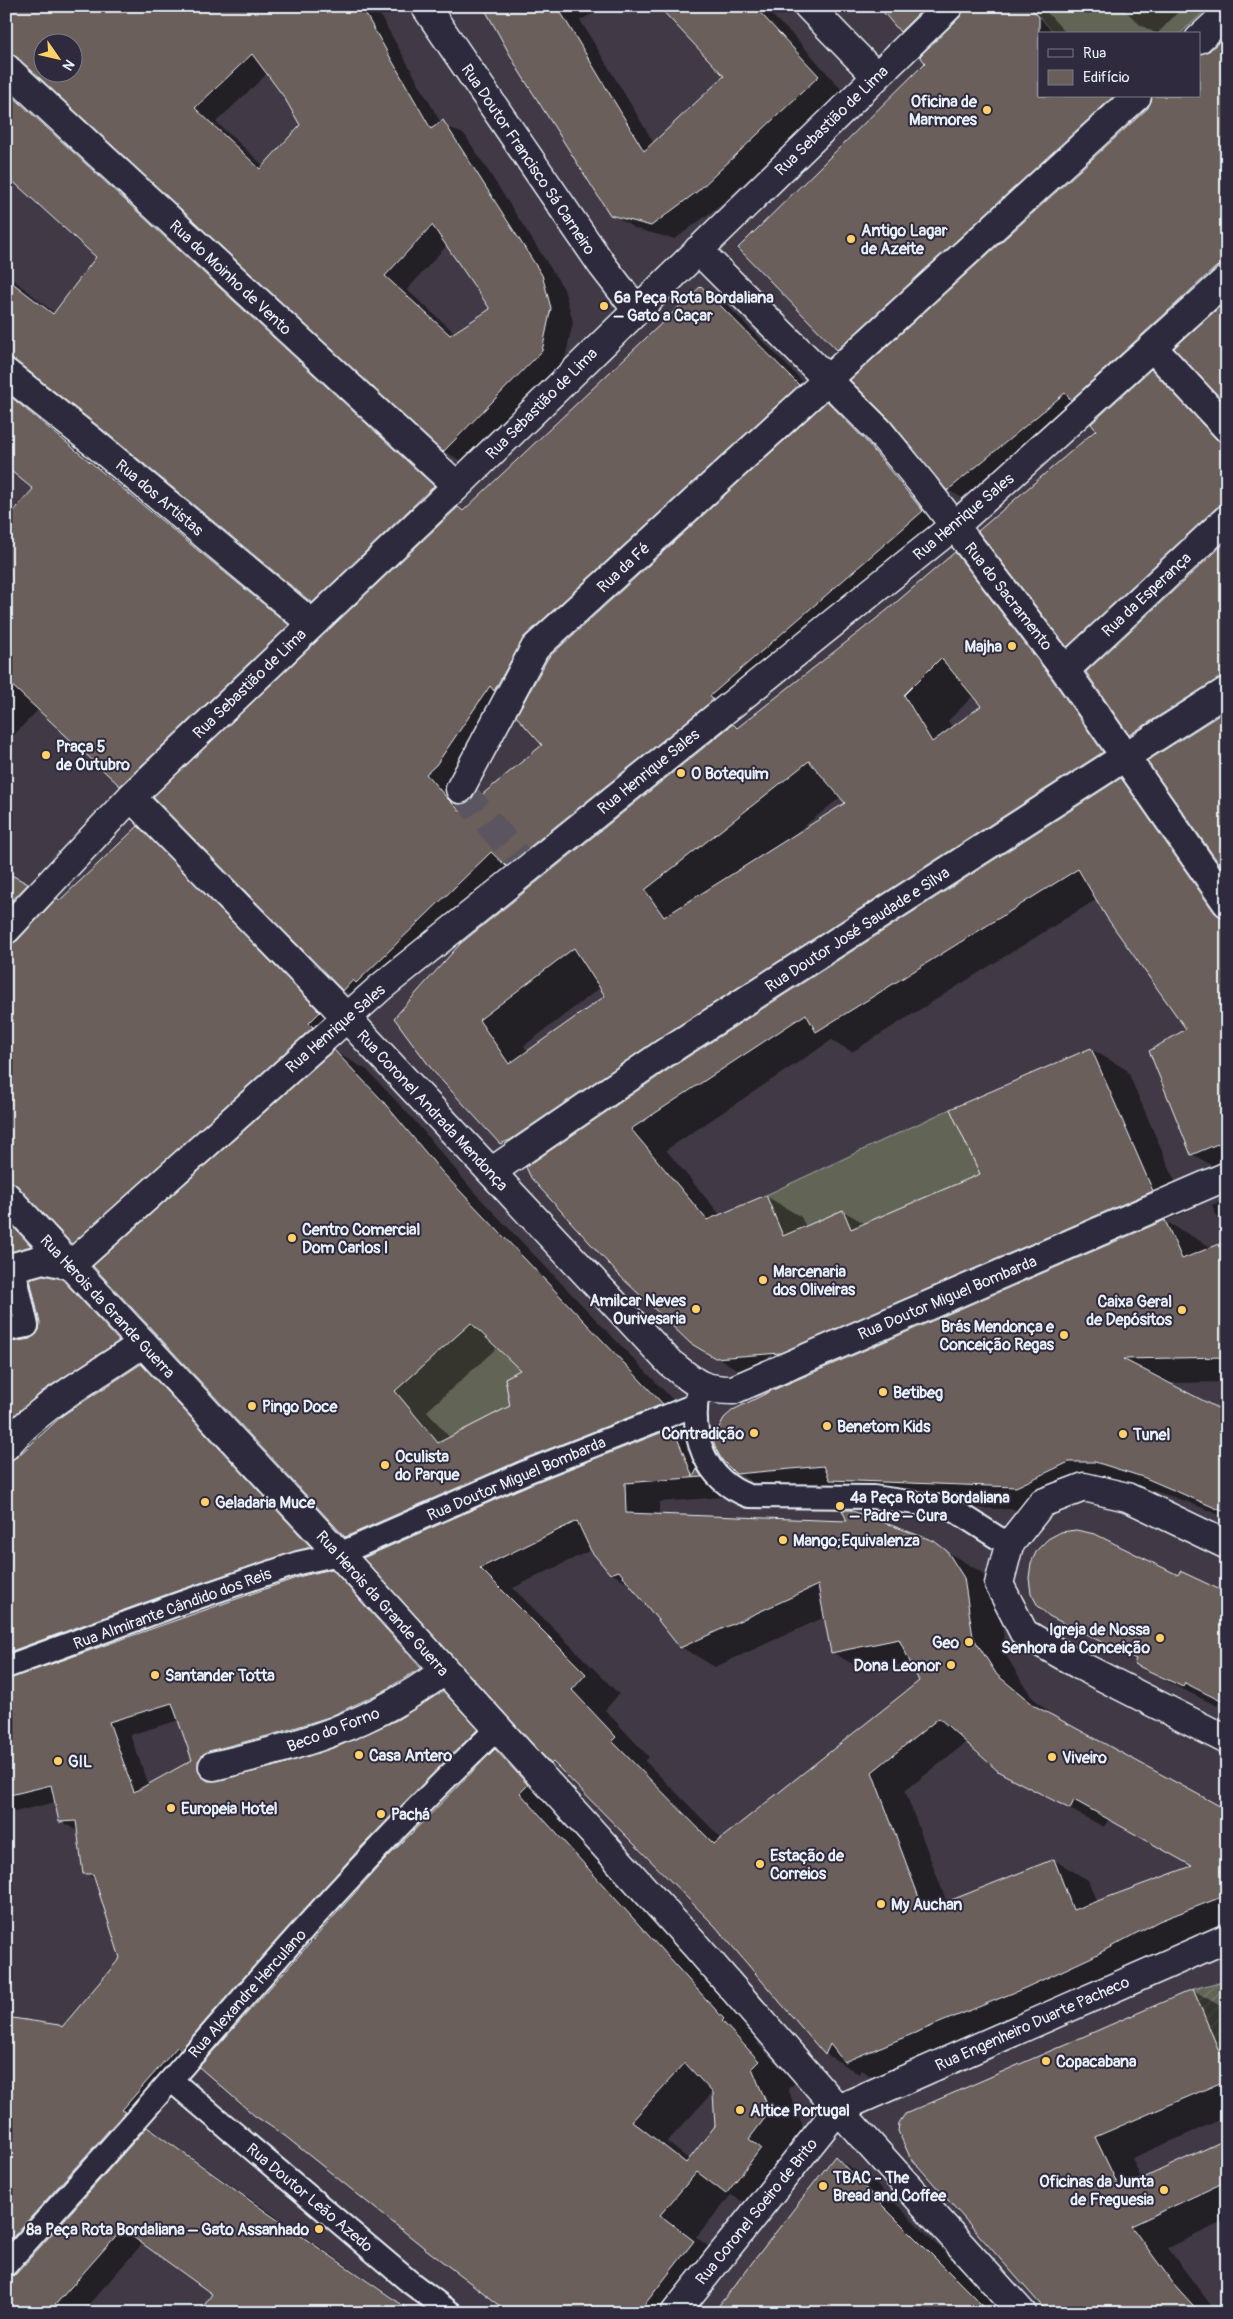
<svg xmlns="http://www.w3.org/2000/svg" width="1233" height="2319" viewBox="0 0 1233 2319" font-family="Pangolin,sans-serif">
<defs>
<pattern id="garden-furrows" width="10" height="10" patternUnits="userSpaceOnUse" patternTransform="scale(1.25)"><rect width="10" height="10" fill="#626557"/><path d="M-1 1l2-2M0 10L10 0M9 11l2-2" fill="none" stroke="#787c70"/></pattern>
</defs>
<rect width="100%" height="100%" fill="#413a46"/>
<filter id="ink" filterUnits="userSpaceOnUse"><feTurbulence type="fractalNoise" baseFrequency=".02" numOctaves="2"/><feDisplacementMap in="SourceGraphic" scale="10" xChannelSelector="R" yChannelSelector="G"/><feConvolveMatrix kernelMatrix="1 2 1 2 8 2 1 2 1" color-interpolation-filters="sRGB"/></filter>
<g filter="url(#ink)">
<path fill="#626557" stroke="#a5aba8" d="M1030,6H1210L1180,34H1055Z
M950,1109L980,1174L851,1229L843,1210L783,1236L766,1195Z
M473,1321L520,1370L505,1378L510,1406L426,1449L413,1412L395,1391Z"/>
<path fill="url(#garden-furrows)" stroke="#a5aba8" d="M1227,1980V2070L1193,1989Z"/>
<path fill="#0007" fill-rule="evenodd" d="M6,6H375L441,123L465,135L564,289L573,322L564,363L466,464L444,451L28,65L17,70L456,500L335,615L312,602L29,370L24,371L19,400L310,638L143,798L121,785L39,709L6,743V522L35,489L6,466V274L55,313L98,257L6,173ZM42,42H72V72H42ZM268,73L285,96L302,125L265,167L216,122ZM447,245L492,309L455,333L407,290Z
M484,6H608L580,20L654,143L726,76L661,7L656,6H762L795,37L842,90L722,204L675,239L636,229L611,214Z
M880,6H1041L1067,34H1039V96H1124L1141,115L1199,96L1210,52L1227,36V264L1218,260L1217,262L1227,267V403L1180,353L1157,374L1187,391L1227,434V873L1162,753L1130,734L1087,672L1097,663L1068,646L1101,416L1098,414L984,510L948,490L868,366L838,349L930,48L901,31Z
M1121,6H1184L1157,34L1139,24Z
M701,287L721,299L818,397L545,648L457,777L445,787L462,805L442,793L441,796L465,810L544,746L827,403L848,415L943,523L527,877L509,866L377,993L364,1001L343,990L464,512Z
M955,553L1000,579L1227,901V1174L1192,1154L1188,1030L1097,899L852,1052L832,1040L666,1150L721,1216L766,1196L801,1217L806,1227L843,1211L866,1224L982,1175L1091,1049L1127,1070L1188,1211L1165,1221L1209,1246L1210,1249L1227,1242V1382L1166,1383L1227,1415V1518L1188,1502L1139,1486L1113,1487L1060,1511L874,1505L781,1498L737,1473L814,1373L752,1378L691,1342L535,1162L501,1143L434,1070L733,725L738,728L887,612ZM974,695L983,706L953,728L948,721ZM841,797L846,803L794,836L793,835ZM1140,807H1143L1219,917L1217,918ZM601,987L607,997L528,1052L524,1046Z
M138,828L160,841L342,1026L95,1255L72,1243L25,1194L18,1197L52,1259L24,1266L15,1342L37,1336L61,1280L84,1293L140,1354L67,1402L13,1455V1461L141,1365L163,1378L332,1560L18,1672L17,1678L302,1577L331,1570L354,1583L443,1681L220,1774V1782L280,1766L340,1747L397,1721L443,1692L465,1705L499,1743L383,1860L375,1868L377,1870L496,1750L532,1771L564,1807L555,1815L760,2040L757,2043L795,2083L788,2089L802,2124V2139L763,2213L731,2195L696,2237L730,2263L691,2313H512L200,2060L143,2124L146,2126L145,2128L169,2142L415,2313H201L214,2294L143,2243L81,2313H6V2018L63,2028L122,1959L95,1879L85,1873L79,1832L60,1821L56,1802L6,1814V873L50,897L13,939V945ZM179,1720L193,1760L149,1785L130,1735ZM714,2091L716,2127L690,2160L667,2142Z
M334,1051L367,1070L414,1120L475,1193L695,1423L675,1430L707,1449L735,1496L659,1502V1515L921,1536L981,1572L998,1599L1007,1657L1031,1696L1054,1717L1227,1812V1928L879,2081L861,2070L859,2074L826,2054L716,1925L560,1767L552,1763L376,1554L345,1536ZM498,1347L522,1370L511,1406L450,1438L427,1411ZM591,1550L611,1573L632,1585L681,1647L715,1667L825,1617L832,1652L866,1672L912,1662L920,1681L722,1839L645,1761L649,1757L605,1710L619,1694L513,1588ZM967,1742L1000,1771L1035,1791L1104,1827L1109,1819L1194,1866L1097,1903L1088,1880L1054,1860L947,1903L905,1791Z
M1227,1199V1241L1212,1205Z
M1178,1577L1227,1595V1705L1219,1702L1217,1706L1170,1683L1136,1663L1137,1661L1050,1615Z
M1193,1990L1227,2010V2117L1132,2158L1142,2180L1227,2140V2220L1168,2248L1216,2312L1227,2311V2313H1038L1037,2308L1042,2304L911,2156Z
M835,2158L872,2180L1005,2313H716Z"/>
<path fill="#6b5e5a" stroke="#e8f1f8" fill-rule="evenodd" d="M6,6H361L431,129L443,120L542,275L551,308L542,351L443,452L17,57L6,53ZM42,42H72V72H42ZM252,54L284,97L300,125L260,169L195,108ZM432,225L490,309L450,335L385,276Z
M483,6H557L644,151L724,76L658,6H754L819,76L698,191L651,226L610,215L519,71Z
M878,6H926L900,32Z
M964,6H1030L1039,17V96H1114L837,350L738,248L925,63L920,56L960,17Z
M1227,35V264L1216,267L1071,400L1065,393L947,491L890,420L850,380L1148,108L1152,96H1199V54L1209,51Z
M6,90L434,486L312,603L103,430L16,361L6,358V278L53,314L96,257L6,175Z
M701,286L799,385L524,637L494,691L490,686L436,765L426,774L447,798L461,812L542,745L516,716L548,658L827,401L866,441L923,511L710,696L713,700L506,866L491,852L356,983L353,980L343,991L153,797L458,507L463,511Z
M1227,300V405L1174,348Z
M1151,369L1216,439L1227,443V504L1216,508L1067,647L978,531L1096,430L1091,424Z
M6,393L289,625L120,786L6,680V520L33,489L6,467Z
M1227,541V675L1219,678L1129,735L1086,672Z
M955,552L1052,679L1103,752L655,1041L510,1140L500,1144L433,1071L394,1018L460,944L733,724L737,728L886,611ZM941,658L981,706L932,742L904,695ZM809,761L845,803L664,917L645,890ZM574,948L605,996L509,1064L479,1020Z
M1227,710V875L1147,761Z
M1121,778L1214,912L1220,917L1227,918V1140L1191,1155L1149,1051L1186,1029L1107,918L1078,869L816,1032L806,1014L631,1129L707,1220L766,1195L783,1236L843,1210L851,1229L980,1174L950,1109L1091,1048L1153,1191L780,1353L715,1358L690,1343L619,1275L531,1178L526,1167L672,1067Z
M138,826L320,1012L309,1023L313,1027L72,1244L17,1185L6,1181V945L17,941L57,898L60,900Z
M6,872L28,884L6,907Z
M334,1050L381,1099L442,1172L663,1404L521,1460L345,1537L93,1266ZM471,1323L520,1370L505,1378L510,1406L438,1443L395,1391Z
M6,1219L31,1246L6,1253Z
M1165,1220L1182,1259L1227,1241V1357L1123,1359L1227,1413V1513L1143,1477L1095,1462H1069L1016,1487L830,1480L824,1466L736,1474L722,1460L716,1449L713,1439L724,1418L733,1410L773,1390Z
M43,1275L62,1279L119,1341L44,1390L6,1423V1343L30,1339L39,1330L40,1323L30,1279Z
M141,1364L311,1547L174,1592L6,1653V1461L17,1457L63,1415Z
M673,1428L693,1477L697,1469L702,1477L625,1483L626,1513L847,1521L842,1510H850L934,1541L947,1551L964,1578L973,1637L997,1675L1035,1706L1227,1810V1895L1159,1921L1092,1957L1025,1988L844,2062L830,2044L825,2055L715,1926L553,1762L551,1764L363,1558L531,1484ZM577,1521L591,1551L610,1574L619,1571L680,1648L818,1585L831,1653L899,1639L919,1681L714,1844L612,1741L616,1737L572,1690L586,1674L480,1568ZM939,1718L999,1772L1070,1809L1074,1800L1192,1866L1073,1910L1054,1859L924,1911L872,1772Z
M1076,1530L1095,1534L1178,1575L1180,1571L1227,1593V1704L1185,1683L1183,1687L1134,1664L1136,1659L1049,1616L1038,1606L1031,1593L1029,1578L1031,1563L1037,1550L1048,1539L1061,1532Z
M332,1569L421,1668L382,1692L329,1717L271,1735L209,1751L203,1754L198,1761V1769L201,1776L208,1781H217L280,1765L339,1746L397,1720L443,1691L478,1729L360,1848L180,2050L177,2047L122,2110L125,2112L6,2245V2017L59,2025L62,2027L120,1958L93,1874H83L76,1821L59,1822L51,1785L6,1796V1680L302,1576ZM172,1703L192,1760L134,1792L109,1722Z
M495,1749L528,1785L520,1793L724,2019L722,2021L759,2061L752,2068L766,2102L765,2118L749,2139L761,2148L726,2194L697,2172L660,2215L694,2241L638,2313H510L427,2250L285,2136L255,2116L199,2067L379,1866ZM685,2063L713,2093L715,2126L686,2163L632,2121Z
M1193,1989L1227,2070V2080L1095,2137L1120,2189L1227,2139V2181L1131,2226L1173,2283L1200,2313H1048L910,2157L898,2131L899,2123L905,2114Z
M147,2127L269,2214L414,2313H199L212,2294L122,2229L48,2313H6V2278L16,2274Z
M835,2156L877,2200L990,2313H713Z"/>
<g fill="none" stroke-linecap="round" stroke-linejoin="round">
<path stroke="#5a5561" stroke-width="28" stroke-dasharray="28 14" stroke-linecap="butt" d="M460,789L527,868"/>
<g stroke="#e8f1f8" stroke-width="26">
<path id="pedestrian" d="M6,1330L27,1326L14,1268
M698,1392C690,1435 704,1480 749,1496L873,1497L951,1508L1009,1545
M6,1667L178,1604L298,1563L339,1554L526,1472L695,1405
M171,2080L411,2283L451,2313
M6,2265C61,2203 116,2143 170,2081C275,1960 380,1839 497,1729"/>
</g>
<g stroke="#e8f1f8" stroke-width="31">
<path id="minor" d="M425,6L602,265L636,309
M808,6L876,76
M1199,39L1227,13
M6,68L457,486
M698,250L878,430L924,486L1065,670L1227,903
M1153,348L1227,428
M6,373L93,442L311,623
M1065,670L1227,519
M460,789L535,648L1137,96
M131,797L329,999L670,1363C695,1382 699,1390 733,1390L1227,1176
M6,930L131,797L457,486L949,6
M491,1172L663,1054L1227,691
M6,1196L339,1554L696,1946L838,2109L1022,2313
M6,1269L43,1259L71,1265L381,987L966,516L1227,279
M6,1446C44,1401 96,1377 143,1343
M1227,1545L1127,1497L1084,1487L1042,1503L1009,1545L999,1584L1024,1633L1081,1666L1227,1740
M213,1766C300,1746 372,1725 444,1671
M675,2313L838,2109L1227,1938"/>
</g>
<use href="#pedestrian" stroke="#2f2a3d" stroke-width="22"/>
<use href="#minor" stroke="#2f2a3d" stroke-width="28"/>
</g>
</g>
<g fill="#ffd166" stroke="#2f2a3d" stroke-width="2">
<circle cx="987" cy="110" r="5"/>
<circle cx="851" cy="239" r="5"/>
<circle cx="604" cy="306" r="5"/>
<circle cx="1012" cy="646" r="5"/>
<circle cx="46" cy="755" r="5"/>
<circle cx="681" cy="773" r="5"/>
<circle cx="292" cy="1238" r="5"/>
<circle cx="763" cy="1280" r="5"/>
<circle cx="696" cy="1309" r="5"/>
<circle cx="1182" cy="1310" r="5"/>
<circle cx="1064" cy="1335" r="5"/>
<circle cx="883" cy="1392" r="5"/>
<circle cx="252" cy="1406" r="5"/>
<circle cx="827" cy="1426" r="5"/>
<circle cx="754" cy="1433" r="5"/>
<circle cx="1123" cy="1434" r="5"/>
<circle cx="385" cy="1465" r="5"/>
<circle cx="205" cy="1502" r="5"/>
<circle cx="840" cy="1506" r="5"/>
<circle cx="783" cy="1540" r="5"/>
<circle cx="1160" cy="1638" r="5"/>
<circle cx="969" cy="1642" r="5"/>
<circle cx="951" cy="1665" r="5"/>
<circle cx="155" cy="1675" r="5"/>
<circle cx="359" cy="1755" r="5"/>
<circle cx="1052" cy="1757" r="5"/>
<circle cx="58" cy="1761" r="5"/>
<circle cx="171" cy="1808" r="5"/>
<circle cx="381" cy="1814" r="5"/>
<circle cx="760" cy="1864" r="5"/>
<circle cx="881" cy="1904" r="5"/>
<circle cx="1046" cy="2061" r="5"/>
<circle cx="740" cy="2110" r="5"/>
<circle cx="823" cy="2186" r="5"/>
<circle cx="1164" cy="2190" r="5"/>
<circle cx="319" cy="2229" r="5"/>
</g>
<g text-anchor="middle" stroke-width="4" stroke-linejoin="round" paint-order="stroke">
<g font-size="16" font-weight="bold" fill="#e8f1f8" stroke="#2f2a3d" text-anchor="start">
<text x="977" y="107" text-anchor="end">Oficina de<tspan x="977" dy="18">Marmores</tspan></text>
<text x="861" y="236">Antigo Lagar<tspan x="861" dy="18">de Azeite</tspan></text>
<text x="614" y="303">6ª Peça Rota Bordaliana<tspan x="614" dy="18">– Gato a Caçar</tspan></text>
<text x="1002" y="652" text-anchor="end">Majha</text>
<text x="56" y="752">Praça 5<tspan x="56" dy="18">de Outubro</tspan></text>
<text x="691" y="779">O Botequim</text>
<text x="302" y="1235">Centro Comercial<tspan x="302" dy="18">Dom Carlos I</tspan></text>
<text x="773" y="1277">Marcenaria<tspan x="773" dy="18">dos Oliveiras</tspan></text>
<text x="686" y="1306" text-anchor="end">Amilcar Neves<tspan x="686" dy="18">Ourivesaria</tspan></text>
<text x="1172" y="1307" text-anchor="end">Caixa Geral<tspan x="1172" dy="18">de Depósitos</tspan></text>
<text x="1054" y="1332" text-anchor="end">Brás Mendonça e<tspan x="1054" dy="18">Conceição Regas</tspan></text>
<text x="893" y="1398">Betibeg</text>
<text x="262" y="1412">Pingo Doce</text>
<text x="837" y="1432">Benetom Kids</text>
<text x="744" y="1439" text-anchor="end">Contradição</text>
<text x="1133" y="1440">Tunel</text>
<text x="395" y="1462">Oculista<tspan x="395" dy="18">do Parque</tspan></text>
<text x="850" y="1503">4ª Peça Rota Bordaliana<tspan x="850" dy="18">– Padre – Cura</tspan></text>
<text x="215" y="1508">Geladaria Muce</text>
<text x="793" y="1546">Mango;Equivalenza</text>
<text x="1150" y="1635" text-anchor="end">Igreja de Nossa<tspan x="1150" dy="18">Senhora da Conceição</tspan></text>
<text x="959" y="1648" text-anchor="end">Geo</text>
<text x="941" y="1671" text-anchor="end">Dona Leonor</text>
<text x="165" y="1681">Santander Totta</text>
<text x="369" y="1761">Casa Antero</text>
<text x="1062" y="1763">Viveiro</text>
<text x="68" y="1767">GIL</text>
<text x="181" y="1814">Europeia Hotel</text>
<text x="391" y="1820">Pachá</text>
<text x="770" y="1861">Estação de<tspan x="770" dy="18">Correios</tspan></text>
<text x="891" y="1910">My Auchan</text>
<text x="1056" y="2067">Copacabana</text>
<text x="750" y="2116">Altice Portugal</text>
<text x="833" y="2183">TBAC - The<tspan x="833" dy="18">Bread and Coffee</tspan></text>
<text x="1154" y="2187" text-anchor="end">Oficinas da Junta<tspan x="1154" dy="18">de Freguesia</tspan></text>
<text x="309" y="2235" text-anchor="end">8ª Peça Rota Bordaliana – Gato Assanhado</text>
</g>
<g font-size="16" fill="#e8f1f8" stroke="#2f2a3d">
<text transform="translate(831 120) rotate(-44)" y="6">Rua Sebastião de Lima</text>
<text transform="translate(529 159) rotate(56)" y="6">Rua Doutor Francisco Sá Carneiro</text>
<text transform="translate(231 277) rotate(43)" y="6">Rua do Moinho de Vento</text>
<text transform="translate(541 403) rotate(-45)" y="6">Rua Sebastião de Lima</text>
<text transform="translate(160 497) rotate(40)" y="6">Rua dos Artistas</text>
<text transform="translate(963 516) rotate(-40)" y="6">Rua Henrique Sales</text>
<text transform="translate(623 567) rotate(-43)" y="6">Rua da Fé</text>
<text transform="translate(1146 594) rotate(-43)" y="6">Rua da Esperança</text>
<text transform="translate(1009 596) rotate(52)" y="6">Rua do Sacramento</text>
<text transform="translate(249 683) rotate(-44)" y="6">Rua Sebastião de Lima</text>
<text transform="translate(648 771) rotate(-39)" y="6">Rua Henrique Sales</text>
<text transform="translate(857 929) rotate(-33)" y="6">Rua Doutor José Saudade e Silva</text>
<text transform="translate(335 1028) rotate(-41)" y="6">Rua Henrique Sales</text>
<text transform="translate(433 1110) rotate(47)" y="6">Rua Coronel Andrada Mendonça</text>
<text transform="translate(947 1297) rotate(-23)" y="6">Rua Doutor Miguel Bombarda</text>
<text transform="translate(108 1306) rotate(47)" y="6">Rua Herois da Grande Guerra</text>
<text transform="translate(516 1478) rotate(-23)" y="6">Rua Doutor Miguel Bombarda</text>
<text transform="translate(383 1603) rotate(48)" y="6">Rua Herois da Grande Guerra</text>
<text transform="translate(172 1608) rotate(-20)" y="6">Rua Almirante Cândido dos Reis</text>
<text transform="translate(333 1729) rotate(-21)" y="6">Beco do Forno</text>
<text transform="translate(247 1993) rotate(-48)" y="6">Rua Alexandre Herculano</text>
<text transform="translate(1032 2023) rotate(-24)" y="6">Rua Engenheiro Duarte Pacheco</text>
<text transform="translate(310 2197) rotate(40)" y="6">Rua Doutor Leão Azedo</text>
<text transform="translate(756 2211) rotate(-51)" y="6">Rua Coronel Soeiro de Brito</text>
</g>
</g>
<rect width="1233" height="2319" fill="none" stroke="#2f2a3d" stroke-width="25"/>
<rect x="12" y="12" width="1208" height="2294" fill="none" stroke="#e8f1f8" stroke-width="2" filter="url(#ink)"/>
<rect x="1038" y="32" width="162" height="65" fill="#2f2a3d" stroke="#797a88"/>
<rect x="1048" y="49" width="25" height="8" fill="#2f2a3d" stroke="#797a88"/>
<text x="1083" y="58" font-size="15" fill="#e8f1f8">Rua</text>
<rect x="1048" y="70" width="25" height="15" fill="#6b5e5a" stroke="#797a88"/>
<text x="1083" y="82" font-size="15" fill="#e8f1f8">Edifício</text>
<g transform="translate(58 58) rotate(124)"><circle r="24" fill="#2f2a3d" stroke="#797a88"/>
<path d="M0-4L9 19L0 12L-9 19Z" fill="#ffd166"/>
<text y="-8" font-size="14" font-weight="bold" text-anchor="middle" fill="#e8f1f8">N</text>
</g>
</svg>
